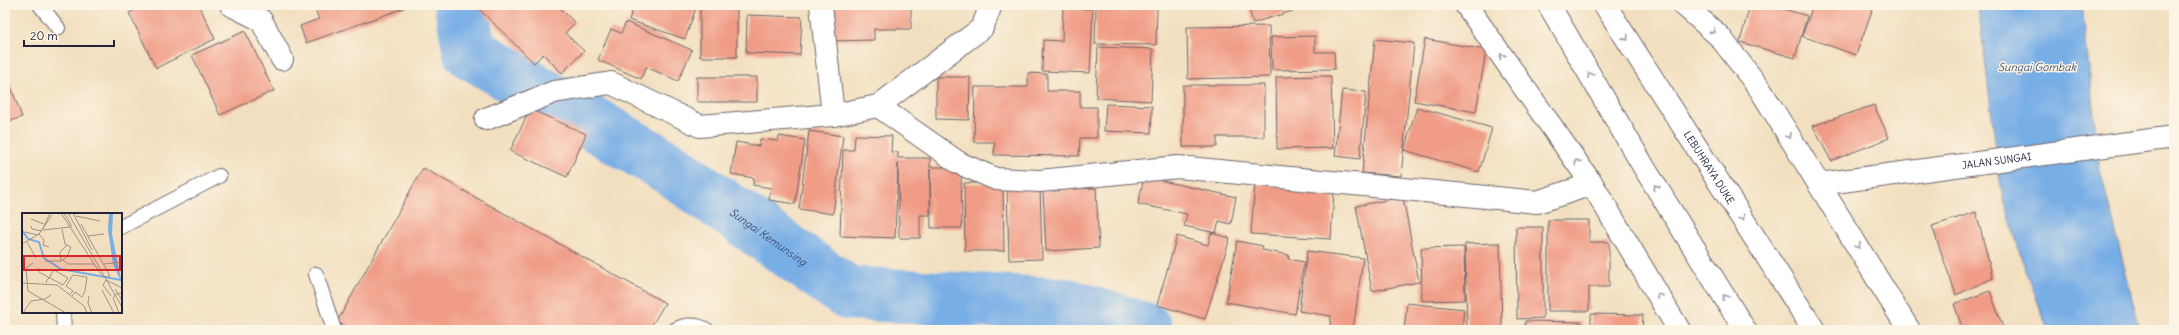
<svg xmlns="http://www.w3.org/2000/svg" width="2179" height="335" viewBox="0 0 2179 335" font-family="Delius,sans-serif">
<rect width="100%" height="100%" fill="#fcf5e5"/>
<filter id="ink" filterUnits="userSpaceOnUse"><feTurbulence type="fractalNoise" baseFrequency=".025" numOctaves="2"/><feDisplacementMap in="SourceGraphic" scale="8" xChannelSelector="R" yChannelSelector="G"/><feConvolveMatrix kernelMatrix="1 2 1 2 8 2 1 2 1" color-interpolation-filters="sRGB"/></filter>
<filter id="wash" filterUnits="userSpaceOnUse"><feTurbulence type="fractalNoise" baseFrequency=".012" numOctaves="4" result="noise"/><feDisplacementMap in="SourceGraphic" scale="16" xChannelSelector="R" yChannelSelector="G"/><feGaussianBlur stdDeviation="0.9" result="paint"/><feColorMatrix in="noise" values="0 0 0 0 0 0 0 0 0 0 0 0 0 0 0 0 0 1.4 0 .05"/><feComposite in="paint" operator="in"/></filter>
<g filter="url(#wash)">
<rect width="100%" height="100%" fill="#f2dfbf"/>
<path fill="#78aee6" stroke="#4d6890" d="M1978,5H2082L2100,170L2140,330H2048L2020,253L2001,188Z"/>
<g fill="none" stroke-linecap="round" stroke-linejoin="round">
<path stroke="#78aee6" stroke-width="54" id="s1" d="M461,5L470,52L671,169L848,293L1067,305L1146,330"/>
</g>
<g id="blocks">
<path fill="#f09c86" d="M146,5H199L215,39L156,68L129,13Z
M313,5H403L404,8L306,43L300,26L319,19Z
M475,5H557L575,23L565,33L584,51L562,73L543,54L534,63Z
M605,5H630L629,9Z
M634,5H697L685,39L629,20Z
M700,5H737V57H700Z
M829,5H911V29H874V40L829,41Z
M1006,5H1030V6L1006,7Z
M1248,5H1312L1253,23Z
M1750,5H1770L1807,16L1795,58L1740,42Z
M1804,5H1874L1856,55L1802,36L1812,8Z
M1096,6L1157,8L1156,45L1095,44Z
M1063,8L1093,9L1090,73L1042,71L1043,40L1062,41Z
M747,15L802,17L800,55L746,53Z
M626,22L692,50L678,81L646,67L641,79L598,60L611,29L621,33Z
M1269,26L1270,77L1188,79L1187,27Z
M245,31L274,91L220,115L192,55Z
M1315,36V52H1334L1335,69L1272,70L1271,37Z
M1375,39L1414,43L1401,176L1362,173Z
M1425,39L1486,50L1476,112L1414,101Z
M1098,47L1153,49L1151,101L1096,98Z
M5,70L22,117L5,123Z
M1028,73L1047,74V91H1080V107H1097V138H1080L1079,156L994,155L995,142H974L975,87H1028Z
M1331,76L1333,148L1277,149L1276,77Z
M697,77H757V102H697Z
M936,77H970L969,120L936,119Z
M1183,85H1264V137H1217V147H1183Z
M1342,90L1366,92L1360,159L1335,156Z
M1106,104L1152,106L1151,133L1104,131Z
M1874,105L1889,138L1831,161L1813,126Z
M1417,107L1492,128L1479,172L1404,150Z
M530,109L586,134L567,177L510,151Z
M809,131L843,136L833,214L799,209Z
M855,135L892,136L891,152H898V158H930V167H961L962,228H931L930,169V215H920V238H899L898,162L895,238L840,236L843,150H854Z
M779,136L805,140L795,204L769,200L771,188L753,185L754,178L731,174L736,142L759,146L760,139L778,141Z
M423,168L665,303L649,330H352L337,322Z
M1144,177L1236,197L1231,224L1219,221L1216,233L1184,226L1187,214L1138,204Z
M964,183H1003L1004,251H965Z
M1255,184L1334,189L1331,239L1251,234Z
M1040,185L1042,259L1009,260L1007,186Z
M1096,188L1099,248L1046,251L1043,190Z
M1403,197L1419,282L1372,291L1356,206Z
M1976,212L1993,278L1956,295L1932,226Z
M1548,220H1589V242H1609V287H1589V311H1548Z
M1516,227H1543V318L1517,319Z
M1211,233L1230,238L1205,319L1157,305L1177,236L1208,245Z
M1237,241L1263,246L1262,250L1289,255L1288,259L1304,262L1295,314L1226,302Z
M1500,243L1502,330H1467L1465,244Z
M1464,247L1465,300L1422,301L1421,248Z
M1307,251L1363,258L1353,330L1330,328L1331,316L1299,311Z
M1990,291L2004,330H1963L1954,304Z
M1407,303L1464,309L1462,330H1404Z
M1591,314L1643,315L1642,330H1591Z
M1525,321L1582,322V330H1525Z"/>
</g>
</g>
<g filter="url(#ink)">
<use href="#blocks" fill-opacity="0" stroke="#6b6469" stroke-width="1"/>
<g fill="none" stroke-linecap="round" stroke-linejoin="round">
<g stroke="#6b6469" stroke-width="16">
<path id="service" d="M40,5L58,28
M121,227L219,176
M316,274L334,330
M63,312L64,330
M675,330C684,324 697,324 707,330"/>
</g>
<g stroke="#6b6469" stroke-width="24">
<g id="minor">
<path d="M231,5L261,20L282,59"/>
<path d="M821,5L833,115"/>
<path d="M1466,5L1592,184L1679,330"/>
<path d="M1684,5L1720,37L1760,89L1909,330"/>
<path d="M878,106L959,163L996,179L1040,181L1178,167L1537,202L1592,184"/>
<path d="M486,119L554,92L611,83L700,126L833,115L878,106L982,28L991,5"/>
<path id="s2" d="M1819,184L2174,137"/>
</g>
</g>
<g stroke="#6b6469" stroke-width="24">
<g id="motorway">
<path d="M1549,5L1645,169L1745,330"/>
<path id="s3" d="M1605,5L1814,330"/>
</g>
</g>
<use href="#service" stroke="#fff" stroke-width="14"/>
<use href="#minor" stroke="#fff" stroke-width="22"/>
<use href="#motorway" stroke="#fff" stroke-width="22"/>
</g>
<defs><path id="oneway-chevron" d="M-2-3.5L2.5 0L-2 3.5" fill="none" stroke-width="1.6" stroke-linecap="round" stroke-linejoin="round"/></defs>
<g stroke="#9c9ca7">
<use href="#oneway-chevron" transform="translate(1713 31) rotate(42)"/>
<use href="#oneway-chevron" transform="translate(1626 38) rotate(57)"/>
<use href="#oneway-chevron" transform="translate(1502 56) rotate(-125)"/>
<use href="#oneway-chevron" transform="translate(1590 75) rotate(-120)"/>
<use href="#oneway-chevron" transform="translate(1789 136) rotate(58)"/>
<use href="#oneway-chevron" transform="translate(1577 162) rotate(-125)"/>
<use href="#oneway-chevron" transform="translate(1656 187) rotate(-122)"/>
<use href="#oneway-chevron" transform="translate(1742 218) rotate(57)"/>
<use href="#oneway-chevron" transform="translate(1858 246) rotate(58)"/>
<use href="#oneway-chevron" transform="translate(1659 296) rotate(-121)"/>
<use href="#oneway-chevron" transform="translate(1725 297) rotate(-122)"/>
</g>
</g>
<g text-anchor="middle" stroke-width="3" stroke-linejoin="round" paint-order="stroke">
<g font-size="10" fill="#22223b" stroke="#fcf5e5">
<text dy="4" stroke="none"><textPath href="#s2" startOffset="179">JALAN SUNGAI</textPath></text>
<text dy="4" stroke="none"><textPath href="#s3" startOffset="193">LEBUHRAYA DUKE</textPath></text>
</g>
<g font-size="11" font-style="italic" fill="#405377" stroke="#fcf5e5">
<text x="2037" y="71">Sungai Gombak</text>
<text dy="4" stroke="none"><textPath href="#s1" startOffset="399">Sungai Kemunsing</textPath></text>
</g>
</g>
<g transform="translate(22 213)">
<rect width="100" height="100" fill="#f2dfbf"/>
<path d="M87,0H91L90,21L100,71L91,51L86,17Z" fill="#78aee6"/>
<path fill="none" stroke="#78aee6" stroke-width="2" d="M0,17L6,26L17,29L22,45L39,56L99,67"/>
<path fill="none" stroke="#9f938a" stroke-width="1" d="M39,0L78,60L82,64L88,63L59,11M42,0L50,14M46,0L100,94M51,0L70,37M54,3L78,8M9,6L22,11M100,11V41M9,13L10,16L20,18M21,16L28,0M21,17L48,14M3,19L16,22M17,21L22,27L21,32L27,34M66,23L82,21M5,29L14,45M0,31L17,21L30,2M41,47L46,51H72M23,48H39L45,44L49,34L43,31L40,16M39,48L38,39L45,32M11,50L4,55L6,78L44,100M82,51L100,49M16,55L17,59L26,64L27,65H28L41,72L46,65L32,57L31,58L27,65L25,67L24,70M0,70L35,72L62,93L65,100M81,72L84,67L100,75M81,72L89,83M93,76L100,87M80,77L92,100M48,81L51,78L44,73L51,62L65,64L63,78L60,84L53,79L50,83M67,83L66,90L70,100M1,100L9,88L23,86L29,82M97,100L91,85L94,81L100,80"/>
<path fill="#d62828" fill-opacity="0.15" stroke="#d62828" stroke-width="2" d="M2,43H98V57H2Z"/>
<rect width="100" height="100" fill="none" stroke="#22223b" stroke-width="2"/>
</g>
<rect width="2179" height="335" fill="none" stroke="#fcf5e5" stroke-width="20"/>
<path d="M24 40v6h90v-6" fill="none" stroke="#22223b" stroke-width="2"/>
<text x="30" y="40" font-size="12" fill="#22223b" stroke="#fcf5e5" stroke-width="3" paint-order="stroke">20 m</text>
</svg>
